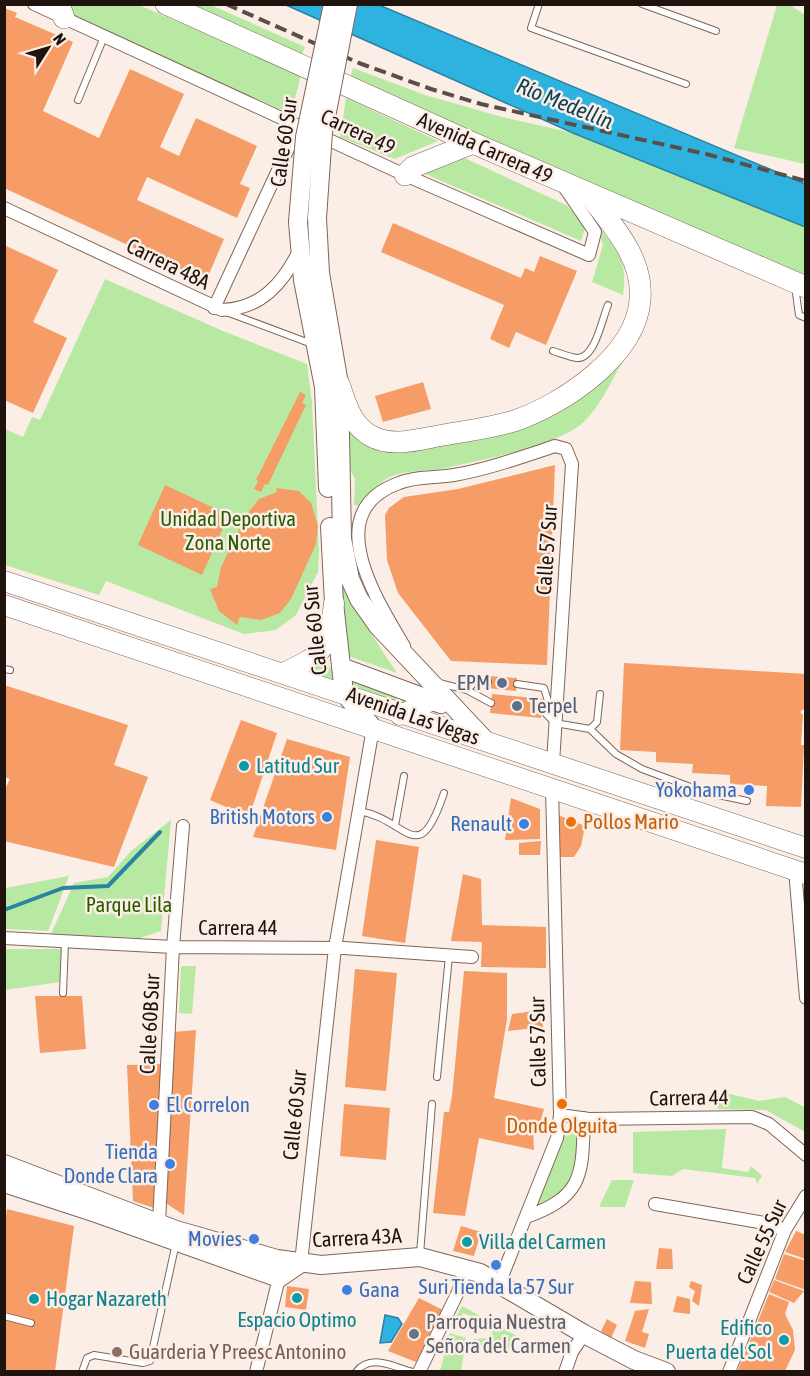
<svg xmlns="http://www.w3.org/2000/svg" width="810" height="1376" viewBox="0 0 810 1376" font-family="'Asap Condensed',sans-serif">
<rect width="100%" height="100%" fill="#fbeee6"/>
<path fill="#b8e9a2" d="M70,5H139L301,75L291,114L75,18Z
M187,5H211L305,47L302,55Z
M777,5H790L805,15V164L734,148Z
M353,68L425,95L502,117L573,133L805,227V275L350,79Z
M346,98L438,141L395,159L340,137Z
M458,155L566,205L586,225L581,241L423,173Z
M597,225C618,251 628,260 623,295L592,282L603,245Z
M105,279L223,331L307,364L312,402L319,551L318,572L296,615L276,630L244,634L106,581L99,595L5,565V429L23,437L32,417L40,420Z
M626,356C612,378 599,413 576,428C545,448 482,460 445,468C425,472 404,469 386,479C376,485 369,497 362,506L354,505L355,479L347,463V422L356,433L472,439Z
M340,565C352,606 374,638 397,673L348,656Z
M319,664L411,696L406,710L301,673Z
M171,820L161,931L140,938L51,934L74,883L108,877L131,851Z
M69,876L48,931L5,929V888Z
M4,949H61L60,982L5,990Z
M181,966H196L192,1014L179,1013Z
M726,1093L759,1101L785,1097L804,1107L805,1132L766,1110L718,1109L716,1099Z
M726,1129L722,1168L748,1172L751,1166L762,1176L757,1184L755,1178L683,1169L672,1176L633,1173V1132Z
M563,1132L582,1133L575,1178L551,1203L536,1204Z
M612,1180H634L625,1207H599Z
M462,1306L517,1336C513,1357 490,1349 473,1347V1339L493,1338C493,1322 475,1317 462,1313V1323L453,1322Z
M450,1333L466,1338L461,1371H440Z"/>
<path fill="#2eb3e1" stroke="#2983a1" stroke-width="1.5" d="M286,5H379L805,184V227L573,133Z
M385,1315L398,1318L402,1324L391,1342L380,1343Z"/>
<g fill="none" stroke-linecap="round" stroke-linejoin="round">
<path stroke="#2983a1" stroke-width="4" d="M4,910L63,888L108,886L160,832"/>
</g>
<path fill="#f59c67" d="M4,8L17,13L15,17L73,42L43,111L99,138L130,69L184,94L160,147L179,156L196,118L257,146L240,184L250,188L237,218L147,177L137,200L224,239L206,281L4,188Z
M393,223L521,278L525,268L534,272L540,256L577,271L546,345L516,332L509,348L490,339L504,305L381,252Z
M4,245L58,270L33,322L67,338L33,413L4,400Z
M423,382L431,409L383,422L375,396Z
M300,392L306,395L302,403L306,405L268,485L265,484L261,492L254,489L258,481L256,480Z
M555,465L547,665L451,661L398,593L387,560L385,515L389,508L404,497L458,489Z
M165,485L229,515L202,575L138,545Z
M276,488L299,491L311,503L318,526L316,544L291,599L280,613L261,620L240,617L237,625L219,611L210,589L217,587L221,567L247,514L259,499L277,492Z
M624,663L806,674V707L800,712L803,715L801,745H804L801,807L766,806L767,786L730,784V775L692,773L693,764L656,762V752L620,750Z
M488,676L517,678L516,691L487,688Z
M4,685L128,725L114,765L148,777L114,867L4,841V791L10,779L4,777Z
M492,694L543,699L541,718L490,713Z
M241,720L277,733L249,817L210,800Z
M287,739L350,757L336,850L253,837Z
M511,798L540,809V839L505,840Z
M558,815L585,826L581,846L574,857H557Z
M376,840L419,847L405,943L362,936Z
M541,841L540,855H519V843Z
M463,874L481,879L482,925L546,927V968L481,967L482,942L451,941Z
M355,969L397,973L386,1091L345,1087Z
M464,971L507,973V1019L494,1098L544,1109L538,1130L533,1129L534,1150L479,1138L465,1216L433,1213L444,1112H449L452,1096Z
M35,996H82L86,1049L40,1053Z
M542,1010L543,1027L508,1031L512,1014Z
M196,1030L184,1215L164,1202L174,1032Z
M162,1064L154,1208L133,1201L127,1065Z
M344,1104L390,1108L386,1160L340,1156Z
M7,1209L74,1226L55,1371H4V1225Z
M461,1226L481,1232L474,1256L453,1251Z
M796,1231L806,1235V1259L785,1252Z
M659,1248L672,1249L673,1269H656Z
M784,1254L806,1261V1290L775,1279Z
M774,1280L804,1291L794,1303L769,1292Z
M635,1281L651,1282L652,1304L630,1303Z
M691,1281L702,1285L699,1306L692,1301L695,1291L689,1287Z
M287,1286L309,1289L306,1310L285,1307Z
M769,1294L789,1302L785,1314L793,1330L795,1350L785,1371H740L738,1370Z
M677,1296L690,1299V1314L673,1312Z
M419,1298L443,1310L416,1362L388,1351Z
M649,1309L642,1332L649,1334L645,1348L625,1341L635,1311Z
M607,1319L617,1325L611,1338L601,1331Z"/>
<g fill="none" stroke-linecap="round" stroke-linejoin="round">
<g stroke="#806555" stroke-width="8">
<path id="service" d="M539,4L531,28L686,84
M642,4L716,31
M78,100L104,37
M795,286L799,315L806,318
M229,313L312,344
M553,351C560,353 569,357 577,358C595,359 602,319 608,305
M4,669L10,670
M439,683L467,690L491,703
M517,684L544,688L553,717
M467,690L476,681L488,682
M542,710L555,723L590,729L616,754L642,769L704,792L747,801
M590,729L597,722L600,694
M359,811C408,819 418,871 444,793
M395,826L404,776
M63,993L65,942
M437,1077L449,956
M420,1254L432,1104
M4,1316L31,1323
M82,1372L87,1358L94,1355L143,1363L150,1361L176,1243
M356,1372C371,1353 393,1367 413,1372"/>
</g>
<g stroke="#806555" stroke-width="14">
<path id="minor" d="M34,4L405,175L589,255L595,232L563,185
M4,208L222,310C261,309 283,283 299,251
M214,308L299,125
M404,646C377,600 319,512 399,483C415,476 436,478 454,475C488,469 522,457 555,446L566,449L572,464L553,763
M795,870L806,998
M4,938L173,947L344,948L472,957
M560,1115L589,1119L752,1117L769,1124L806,1155
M655,1204L765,1223L785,1230
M526,1217C585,1196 582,1173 584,1118
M159,1223L173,947L183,826
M301,1263L335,948L373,728
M499,1284L557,1138L560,1115L552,788
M256,1372L279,1278
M419,1372L458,1292L466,1268
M565,1372L572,1352L584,1334
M729,1372L785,1230L806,1196"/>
</g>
<g stroke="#806555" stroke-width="20">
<path id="secondary" d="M317,218L320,273L339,384L342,539L350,579L359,599L378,626L486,741
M298,222L303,280L324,387L328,488
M330,527L334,603L344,693L373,728
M341,667L441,704
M4,1164L176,1230L277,1259L321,1265L420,1257L480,1273L584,1334L634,1360L666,1372
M4,1183L96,1213L279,1278L301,1263"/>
</g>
<g stroke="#806555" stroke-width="21">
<path id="primary" d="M4,581L806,848
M4,605L806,874
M283,673C325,654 329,648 334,603
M400,715L431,701L436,688"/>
</g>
<g stroke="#806555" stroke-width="22">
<path id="trunk" d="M59,4L64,18
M166,4L473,143L806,287
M405,175L413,167L473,143
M339,384C346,404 351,425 371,436C393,448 420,439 443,435C466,431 491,428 514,421C562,405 636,356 640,300C644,259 613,226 590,196"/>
</g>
<use href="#service" stroke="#fff" stroke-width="6"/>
<use href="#minor" stroke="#fff" stroke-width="12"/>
<use href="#secondary" stroke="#fff" stroke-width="18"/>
<use href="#primary" stroke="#fff" stroke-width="20"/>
<use href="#trunk" stroke="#fff" stroke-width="21"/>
<path stroke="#5a4e48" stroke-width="4" stroke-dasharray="12 6" stroke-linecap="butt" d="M226,4L359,63L431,89L481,104L706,154L806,181"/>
<g stroke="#806555" stroke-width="20" stroke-linecap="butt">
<path id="secondary-bridge" d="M317,218L323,132L348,4
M298,222L305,137L333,4"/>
</g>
<use href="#secondary-bridge" stroke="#fff" stroke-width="18"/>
</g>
<g fill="#5c6f8a" stroke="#fbeee6" stroke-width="2">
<circle cx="502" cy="683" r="6"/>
<circle cx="517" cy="706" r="6"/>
</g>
<g fill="#0f9aa8" stroke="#fbeee6" stroke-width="2">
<circle cx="244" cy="766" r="6"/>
<circle cx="467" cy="1242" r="6"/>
<circle cx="297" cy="1298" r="6"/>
<circle cx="34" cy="1299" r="6"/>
<circle cx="784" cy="1340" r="6"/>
</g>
<g fill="#3f7fe0" stroke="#fbeee6" stroke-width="2">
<circle cx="749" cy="790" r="6"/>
<circle cx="327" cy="817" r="6"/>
<circle cx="524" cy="824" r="6"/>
<circle cx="154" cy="1105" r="6"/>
<circle cx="170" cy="1164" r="6"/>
<circle cx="254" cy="1239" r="6"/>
<circle cx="496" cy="1265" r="6"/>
<circle cx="347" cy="1290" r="6"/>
</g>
<g fill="#e8710a" stroke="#fbeee6" stroke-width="2">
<circle cx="571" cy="822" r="6"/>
<circle cx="562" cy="1104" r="6"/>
</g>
<circle fill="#6b7280" stroke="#fbeee6" stroke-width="2" cx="414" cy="1334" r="6"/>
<circle fill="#8d6e63" stroke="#fbeee6" stroke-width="2" cx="117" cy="1352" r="6"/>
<g text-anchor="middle" stroke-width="5" stroke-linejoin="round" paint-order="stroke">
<g font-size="21" fill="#1e130d" stroke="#fbeee6">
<text transform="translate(358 132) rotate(25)" y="7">Carrera 49</text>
<text transform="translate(284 142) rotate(-82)" y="7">Calle 60 Sur</text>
<text transform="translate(485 148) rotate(24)" y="7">Avenida Carrera 49</text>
<text transform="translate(168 264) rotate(26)" y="7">Carrera 48A</text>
<text transform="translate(547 550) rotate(-86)" y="7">Calle 57 Sur</text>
<text transform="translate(315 630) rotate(-96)" y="7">Calle 60 Sur</text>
<text transform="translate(413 716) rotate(19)" y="7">Avenida Las Vegas</text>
<text x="238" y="935">Carrera 44</text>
<text transform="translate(150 1024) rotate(-87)" y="7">Calle 60B Sur</text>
<text transform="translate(538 1042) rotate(-91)" y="7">Calle 57 Sur</text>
<text transform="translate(689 1098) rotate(-1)" y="7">Carrera 44</text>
<text transform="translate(295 1115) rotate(-84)" y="7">Calle 60 Sur</text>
<text transform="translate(357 1238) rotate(-3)" y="7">Carrera 43A</text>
<text transform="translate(762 1242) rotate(-65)" y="7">Calle 55 Sur</text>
</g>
<g font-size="21" fill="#285c01" stroke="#fbeee6">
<text x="228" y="526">Unidad Deportiva<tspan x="228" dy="24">Zona Norte</tspan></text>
<text x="129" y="912">Parque Lila</text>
</g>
<g font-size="21" fill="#4e5e75" stroke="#fbeee6" text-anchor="end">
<text x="490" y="690">EPM</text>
<text x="529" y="713" text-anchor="start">Terpel</text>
</g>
<g font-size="21" fill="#0d838f" stroke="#fbeee6" text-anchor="start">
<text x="256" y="773">Latitud Sur</text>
<text x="479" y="1249">Villa del Carmen</text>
<text x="46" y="1306">Hogar Nazareth</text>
<text x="297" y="1327" text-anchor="middle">Espacio Optimo</text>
<text x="772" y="1335" text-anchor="end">Edifico<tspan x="772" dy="24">Puerta del Sol</tspan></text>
</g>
<g font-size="21" fill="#366cbe" stroke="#fbeee6" text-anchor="end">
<text x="737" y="797">Yokohama</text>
<text x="315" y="824">British Motors</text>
<text x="512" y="831">Renault</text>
<text x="166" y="1112" text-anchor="start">El Correlon</text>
<text x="158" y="1159">Tienda<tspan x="158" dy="24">Donde Clara</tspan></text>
<text x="242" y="1246">Movies</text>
<text x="496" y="1294" text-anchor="middle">Suri Tienda la 57 Sur</text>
<text x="359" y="1297" text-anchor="start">Gana</text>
</g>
<g font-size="21" fill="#c56008" stroke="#fbeee6" text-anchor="start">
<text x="583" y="829">Pollos Mario</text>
<text x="562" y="1133" text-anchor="middle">Donde Olguita</text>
</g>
<g font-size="21" fill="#5b616d" stroke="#fbeee6" text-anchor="start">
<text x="426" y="1329">Parroquia Nuestra<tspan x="426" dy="24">Señora del Carmen</tspan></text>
</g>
<g font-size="21" fill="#785e54" stroke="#fbeee6" text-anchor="start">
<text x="129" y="1359">Guarderia Y Preesc Antonino</text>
</g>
<g font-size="22" font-style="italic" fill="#0a4254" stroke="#fbeee6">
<text transform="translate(565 103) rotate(22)" y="8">Río Medellín</text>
</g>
</g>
<rect width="810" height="1376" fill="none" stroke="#1e130d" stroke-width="12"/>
<g transform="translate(48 48) rotate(53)" stroke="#fbeee6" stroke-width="4.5" paint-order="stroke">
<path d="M0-4.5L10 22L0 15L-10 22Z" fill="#1e130d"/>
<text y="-9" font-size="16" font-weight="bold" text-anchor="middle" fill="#1e130d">N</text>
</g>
</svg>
